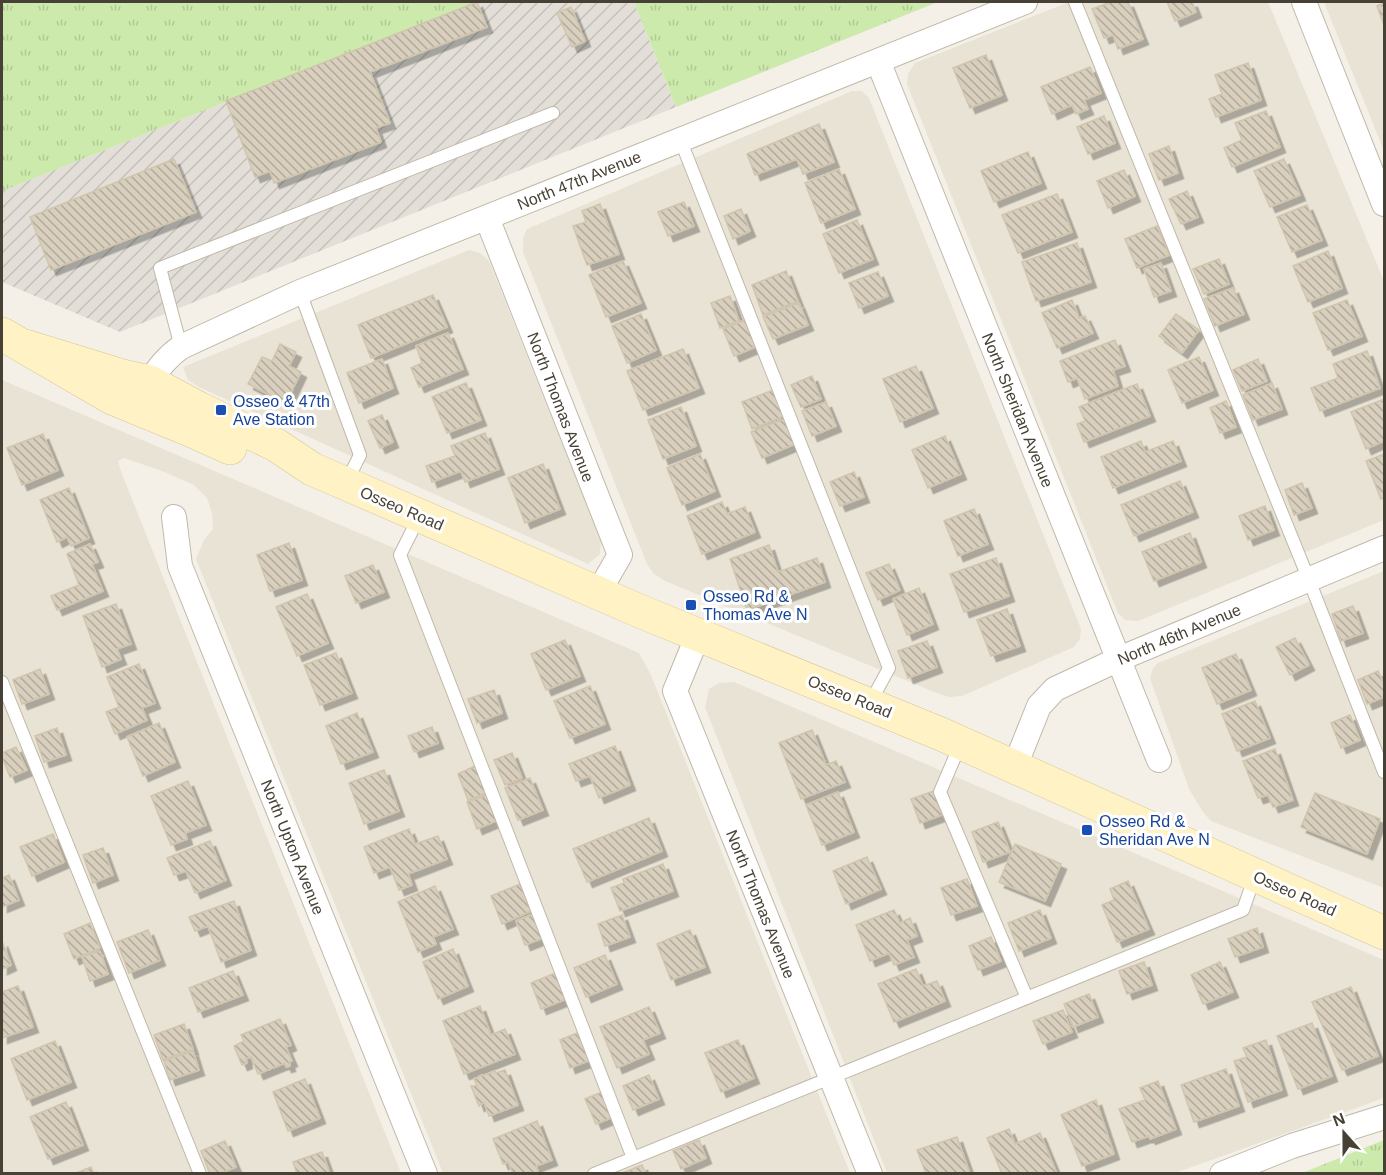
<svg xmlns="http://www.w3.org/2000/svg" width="1386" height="1175" viewBox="0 0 1386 1175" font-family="Helvetica,sans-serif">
<defs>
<pattern id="industrial-furrows" width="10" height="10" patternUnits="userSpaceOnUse" patternTransform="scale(1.5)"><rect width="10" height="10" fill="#e3dfd8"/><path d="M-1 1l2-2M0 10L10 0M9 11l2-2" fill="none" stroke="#c4c1ba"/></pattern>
<pattern id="park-tufts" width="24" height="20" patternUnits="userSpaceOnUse" patternTransform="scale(1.5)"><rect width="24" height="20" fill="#cdeaad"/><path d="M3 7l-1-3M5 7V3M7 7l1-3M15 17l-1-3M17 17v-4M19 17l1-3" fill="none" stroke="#b1ca95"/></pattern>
<pattern id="building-back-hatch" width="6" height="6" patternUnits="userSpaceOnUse" patternTransform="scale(1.5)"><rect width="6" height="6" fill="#d9cfbe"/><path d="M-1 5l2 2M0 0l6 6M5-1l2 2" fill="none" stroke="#b2aa9b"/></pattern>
<filter id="shadow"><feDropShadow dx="5.5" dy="5.5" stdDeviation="0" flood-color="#0004"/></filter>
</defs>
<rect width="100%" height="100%" fill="#f4f0e7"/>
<path fill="#e8e3d4" d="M1069,2H1268L1384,281V520L1138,621L1125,620L1118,613L907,84L908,74L915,63Z
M1324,2H1384V151Z
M852,91H862L869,98L1081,629L1080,639L1074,647L962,696L949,697L934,692L665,581L654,574L647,564L523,252V238L527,229Z
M469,250L480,253L489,261L601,541L600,554L588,564L199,387L188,380L183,367Z
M2,380L639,653L651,675L850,1173H443L196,559L204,540L213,529L212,513L207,498L194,485L162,471L124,458L118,461L122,474L401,1173H2Z
M1384,571V888L1211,821L1203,812L1189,789L1150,678L1153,668L1158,663Z
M734,682L1384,960V1098L1175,1173H887L705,707L709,689L719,683Z"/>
<path fill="url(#industrial-furrows)" d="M477,2H634L676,107L120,332L2,282V191Z"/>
<path fill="url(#park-tufts)" d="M2,2H477L2,191Z
M634,2H938L676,107Z
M1384,1140V1173H1301L1307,1171Z"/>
<path fill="url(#building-back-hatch)" stroke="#d1c5ae" stroke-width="1.5" filter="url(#shadow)" d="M477,2L487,27L370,72L390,123L376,128L381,142L274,183L270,171L255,177L226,101Z
M1111,2H1128L1143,39L1118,49L1113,35L1104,38L1092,9Z
M1167,2H1192L1196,12L1175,21Z
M1384,3V25L1377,6Z
M571,7L585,41L572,47L557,13Z
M986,55L1002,95L970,108L953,68Z
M1248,63L1261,100L1216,117L1209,99L1222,94L1215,75Z
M1090,67L1101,93L1084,100L1088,109L1076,114L1072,105L1052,114L1041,87Z
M1266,111L1280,147L1232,167L1224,148L1242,140L1235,123Z
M1104,116L1115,143L1088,154L1077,127Z
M819,124L834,162L803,174L797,159L755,175L747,154Z
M1169,146L1178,173L1159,180L1149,154Z
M1028,152L1041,183L994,202L981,171Z
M174,159L196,212L51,270L30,217Z
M1284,159L1300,195L1270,207L1254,171Z
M839,169L855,209L821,223L805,183Z
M1124,170L1135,196L1108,208L1097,181Z
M1187,191L1198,217L1181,224L1169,199Z
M1057,194L1072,232L1018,253L1002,215Z
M684,202L694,226L668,236L658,212Z
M600,204L619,254L587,265L573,226L586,222L582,211Z
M1307,205L1322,240L1292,252L1277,217Z
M741,209L750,231L733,239L724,216Z
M857,220L873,259L839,273L823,234Z
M1157,226L1169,255L1137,268L1125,239Z
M1077,243L1091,282L1036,301L1022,262Z
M1328,251L1342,288L1308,302L1293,266Z
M1219,259L1229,284L1204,294L1193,269Z
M623,261L641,303L606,317L589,275Z
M1161,263L1171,291L1154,297L1144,269Z
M786,271L798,301L763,315L752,285Z
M878,272L888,296L859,308L849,283Z
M1233,288L1244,314L1215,326L1204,299Z
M433,295L447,327L371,358L358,325Z
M730,296L739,321L720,328L711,303Z
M1072,300L1079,318L1085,316L1093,333L1057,348L1042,313Z
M1347,300L1362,336L1328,350L1313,313Z
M799,303L808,325L773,339L763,317Z
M641,314L656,350L627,363L612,326Z
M1176,314L1199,330L1182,353L1159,336Z
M745,320L755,347L734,356L723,329Z
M448,333L463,369L419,387L411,368L422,363L416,346Z
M1115,340L1125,366L1113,370L1118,386L1085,399L1077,378L1068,382L1060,361Z
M280,344L296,352L289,366L301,372L286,403L248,384L262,357L272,361Z
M683,349L699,388L643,410L627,371Z
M1367,351L1380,388L1320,411L1311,388L1338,378L1333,364Z
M1199,357L1213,390L1182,403L1168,370Z
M382,359L393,388L359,403L347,373Z
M1258,359L1267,381L1242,391L1233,370Z
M916,366L933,408L900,422L883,379Z
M812,376L821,399L801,407L791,385Z
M466,383L481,420L447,433L432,397Z
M1272,383L1282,409L1253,420L1243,395Z
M1137,384L1150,416L1084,442L1077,424L1085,421L1079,407Z
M773,390L784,416L752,429L742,402Z
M1384,399V441L1366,449L1351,412Z
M1226,401L1236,427L1220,433L1210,408Z
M826,402L836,426L812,436L802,411Z
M681,407L696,446L663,459L648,420Z
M382,415L393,442L380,448L368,421Z
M784,419L795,444L762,458L751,432Z
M485,433L499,469L465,482L461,471L432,482L426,466L455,456L451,446Z
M43,434L58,470L22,485L7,448Z
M945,436L961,474L928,488L912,450Z
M1141,441L1145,452L1173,441L1181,461L1113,488L1101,457Z
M700,454L715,491L682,505L667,468Z
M1384,454V497L1381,499L1366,461Z
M543,464L560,509L525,523L508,478Z
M854,472L864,497L840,506L830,482Z
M1180,481L1193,512L1134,536L1121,505Z
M1302,483L1312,508L1294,515L1285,490Z
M69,488L89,538L71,546L67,537L57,542L40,500Z
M722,502L727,514L745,507L755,532L702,554L687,516Z
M1265,506L1274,530L1248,540L1239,516Z
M974,509L988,544L958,556L944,521Z
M1190,533L1201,562L1154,581L1142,552Z
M289,543L302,580L270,591L257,555Z
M90,544L98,562L92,564L103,591L57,610L51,596L79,585L67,554Z
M769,545L778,572L817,558L825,582L747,610L730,559Z
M996,558L1009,596L964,612L950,574Z
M889,564L900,590L878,600L866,573Z
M373,565L384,592L356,603L345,576Z
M919,588L933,624L907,635L893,599Z
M307,594L328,643L297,656L276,607Z
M116,604L131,644L117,649L121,659L102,667L83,616Z
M1353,606L1363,633L1341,641L1332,614Z
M1007,609L1020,646L991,656L977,620Z
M1295,638L1309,665L1290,675L1276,647Z
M565,640L580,676L546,690L531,654Z
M927,641L937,667L908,678L898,651Z
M336,653L352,693L320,705L304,665Z
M1236,654L1251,690L1217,704L1202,668Z
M139,664L155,703L142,708L147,720L115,734L106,712L119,707L107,677Z
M40,669L49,694L22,704L13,680Z
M1378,671L1384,685V697L1367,704L1358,680Z
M590,686L605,724L570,738L554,701Z
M494,690L502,713L477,723L468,699Z
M1255,701L1270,738L1237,751L1222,714Z
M357,713L373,752L341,764L326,726Z
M1350,715L1360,740L1341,748L1331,723Z
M159,723L175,762L143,776L127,737Z
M432,727L438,743L414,752L408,736Z
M57,728L66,755L44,762L35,736Z
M812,730L826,765L836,761L845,782L801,799L779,743Z
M615,746L630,785L599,798L590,776L576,781L569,764Z
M16,747L27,770L10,777L2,757V753Z
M1275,749L1293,800L1273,807L1268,795L1258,798L1243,761Z
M512,753L522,778L505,785L494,760Z
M475,766L486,793L468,800L458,774Z
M384,770L399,811L364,824L349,783Z
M530,778L543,810L518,820L505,788Z
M188,781L206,825L185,833L187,839L171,845L151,796Z
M934,791L942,815L920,823L911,799Z
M838,792L854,832L822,845L806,805Z
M1315,793L1380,819L1367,854L1301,827Z
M487,795L496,821L477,829L467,802Z
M649,818L662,851L587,882L573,849Z
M998,822L1010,852L983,862L972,832Z
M409,829L415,844L438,836L447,859L408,874L412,885L399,890L390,867L374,873L364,847Z
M53,834L64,862L32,876L20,847Z
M210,841L226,880L195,893L186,871L174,875L167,858Z
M1015,844L1061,864L1045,901L999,882Z
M103,848L113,875L93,883L83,855Z
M867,857L881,889L846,904L833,871Z
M663,864L673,891L620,911L611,888L624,883L623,879Z
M9,875L19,900L2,907V878Z
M967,879L977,906L951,915L941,888Z
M1128,881L1149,929L1117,942L1102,905L1114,900L1110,889Z
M520,884L531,911L502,924L491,896Z
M435,886L453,929L433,937L436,944L418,952L398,902Z
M234,901L251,950L221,962L208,926L195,931L189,917Z
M894,910L900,923L910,918L917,936L907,940L914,957L894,965L889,953L870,961L856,925Z
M1040,910L1051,938L1019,951L1008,923Z
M533,914L543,938L525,945L516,921Z
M622,915L630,937L605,946L598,924Z
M90,923L100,948L74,959L64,934Z
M1257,928L1263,947L1235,957L1228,939Z
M148,930L160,960L129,973L117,942Z
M690,930L705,967L671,980L657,944Z
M991,937L1001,961L978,970L969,946Z
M2,941L11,965L2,969Z
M453,949L468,986L438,999L423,962Z
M100,951L108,974L90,981L82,957Z
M605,955L617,984L586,997L574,968Z
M1144,962L1152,985L1127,994L1119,971Z
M1220,962L1233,992L1203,1004L1191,975Z
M916,969L923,986L937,981L945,1001L894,1022L878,984Z
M233,971L243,995L198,1012L189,988Z
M558,972L569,998L541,1009L531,983Z
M18,986L33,1027L2,1038V992Z
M1351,987L1378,1056L1342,1070L1312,1002Z
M1089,994L1098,1017L1073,1027L1064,1004Z
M480,1006L491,1035L505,1029L515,1054L464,1074L443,1021Z
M649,1007L660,1033L643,1040L649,1054L617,1068L600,1027Z
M1063,1010L1072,1032L1043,1044L1033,1021Z
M280,1019L291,1045L286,1047L292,1061L289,1062L290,1066L286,1067L285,1063L258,1074L251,1057L246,1059L247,1063L242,1065L234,1046L244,1041L241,1035Z
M1312,1023L1332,1076L1298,1089L1277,1036Z
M184,1024L193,1049L163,1060L154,1035Z
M582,1031L593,1059L570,1068L560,1040Z
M738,1040L754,1078L721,1092L705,1053Z
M1266,1040L1282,1090L1248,1102L1234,1061L1247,1057L1243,1048Z
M55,1041L71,1082L27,1100L11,1059Z
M193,1051L199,1070L170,1080L164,1061Z
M1226,1069L1239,1106L1194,1122L1181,1085Z
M505,1070L518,1105L489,1116L484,1102L479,1106L471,1086H477L474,1079L479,1077V1076L482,1075V1076L495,1071L496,1073Z
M649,1075L659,1099L633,1110L623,1086Z
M305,1079L320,1118L288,1131L273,1092Z
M1158,1081L1176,1129L1150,1139L1149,1136L1132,1142L1119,1109L1145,1100L1140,1088Z
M602,1092L613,1117L596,1124L585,1099Z
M1096,1100L1114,1154L1082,1166L1061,1115Z
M66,1102L83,1145L48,1159L30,1117Z
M537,1121L552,1160L536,1166L539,1174H513L508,1162L503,1164L493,1139Z
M1009,1129L1015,1144L1040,1133L1057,1174H1002L987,1138Z
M957,1137L970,1174H926L917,1150Z
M699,1140L706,1158L681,1169L673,1151Z
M225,1141L236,1167L219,1174H210L201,1151Z
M322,1152L330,1174H297L293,1162Z
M642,1165L646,1174H620Z
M91,1167L94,1174H74Z"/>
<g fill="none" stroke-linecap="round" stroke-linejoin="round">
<g stroke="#c0b9a9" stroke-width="14">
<path id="service" d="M1075,2L1309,580L1384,772
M680,139L889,668L870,703
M300,292L360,455L346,483
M181,347L160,268L553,113
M419,517L400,555L633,1158
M2,682L200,1174
M960,745L940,792L1027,998
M594,1174L1243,910L1255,876"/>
</g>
<g stroke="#c0b9a9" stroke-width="26">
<path id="minor" d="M1304,2L1384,204
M878,61L1159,760
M487,218L620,555L598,593
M150,382C159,367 167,357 181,347L300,292L1025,2
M174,517L180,566L425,1174
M698,635L675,691L870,1174
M1015,766L1039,706L1055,689L1119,659L1384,548
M1222,1174L1292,1146L1384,1117"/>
</g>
<g stroke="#d6c694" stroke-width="34">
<path id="secondary" d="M2,334L112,398L190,430L230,448
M25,346L126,377L150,382L200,409L276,445L312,469L642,612L941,734L1384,933"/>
</g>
<use href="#service" stroke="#fff" stroke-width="12"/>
<use href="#minor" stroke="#fff" stroke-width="24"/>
<use href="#secondary" stroke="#fff3c6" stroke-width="33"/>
</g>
<g fill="#1a4fb4" stroke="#fff" stroke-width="2">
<rect x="215" y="404" width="12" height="12" rx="3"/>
<rect x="685" y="599" width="12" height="12" rx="3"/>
<rect x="1081" y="824" width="12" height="12" rx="3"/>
</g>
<g text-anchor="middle" stroke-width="6" stroke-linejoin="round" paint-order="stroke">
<g font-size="16" fill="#474135" stroke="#fff">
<text transform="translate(579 180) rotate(-22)" y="6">North 47th Avenue</text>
<text transform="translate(561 407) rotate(69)" y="6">North Thomas Avenue</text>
<text transform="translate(1018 410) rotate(68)" y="6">North Sheridan Avenue</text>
<text transform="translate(402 508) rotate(23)" y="6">Osseo Road</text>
<text transform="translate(1179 634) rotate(-23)" y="6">North 46th Avenue</text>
<text transform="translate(850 696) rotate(22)" y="6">Osseo Road</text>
<text transform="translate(293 847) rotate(68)" y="6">North Upton Avenue</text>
<text transform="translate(1295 893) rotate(24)" y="6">Osseo Road</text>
<text transform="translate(761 904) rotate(68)" y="6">North Thomas Avenue</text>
</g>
<g font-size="16" fill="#164399" stroke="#fff" text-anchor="start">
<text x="233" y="407">Osseo &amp; 47th<tspan x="233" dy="18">Ave Station</tspan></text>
<text x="703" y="602">Osseo Rd &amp;<tspan x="703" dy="18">Thomas Ave N</tspan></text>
<text x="1099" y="827">Osseo Rd &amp;<tspan x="1099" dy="18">Sheridan Ave N</tspan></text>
</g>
</g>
<rect width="1386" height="1175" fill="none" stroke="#474135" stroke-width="6"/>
<g transform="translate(1344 1133) rotate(339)" stroke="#ffffff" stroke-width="4.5" paint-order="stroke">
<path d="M0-4.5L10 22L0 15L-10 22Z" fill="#474135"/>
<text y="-9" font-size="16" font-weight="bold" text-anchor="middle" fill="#474135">N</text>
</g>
</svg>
